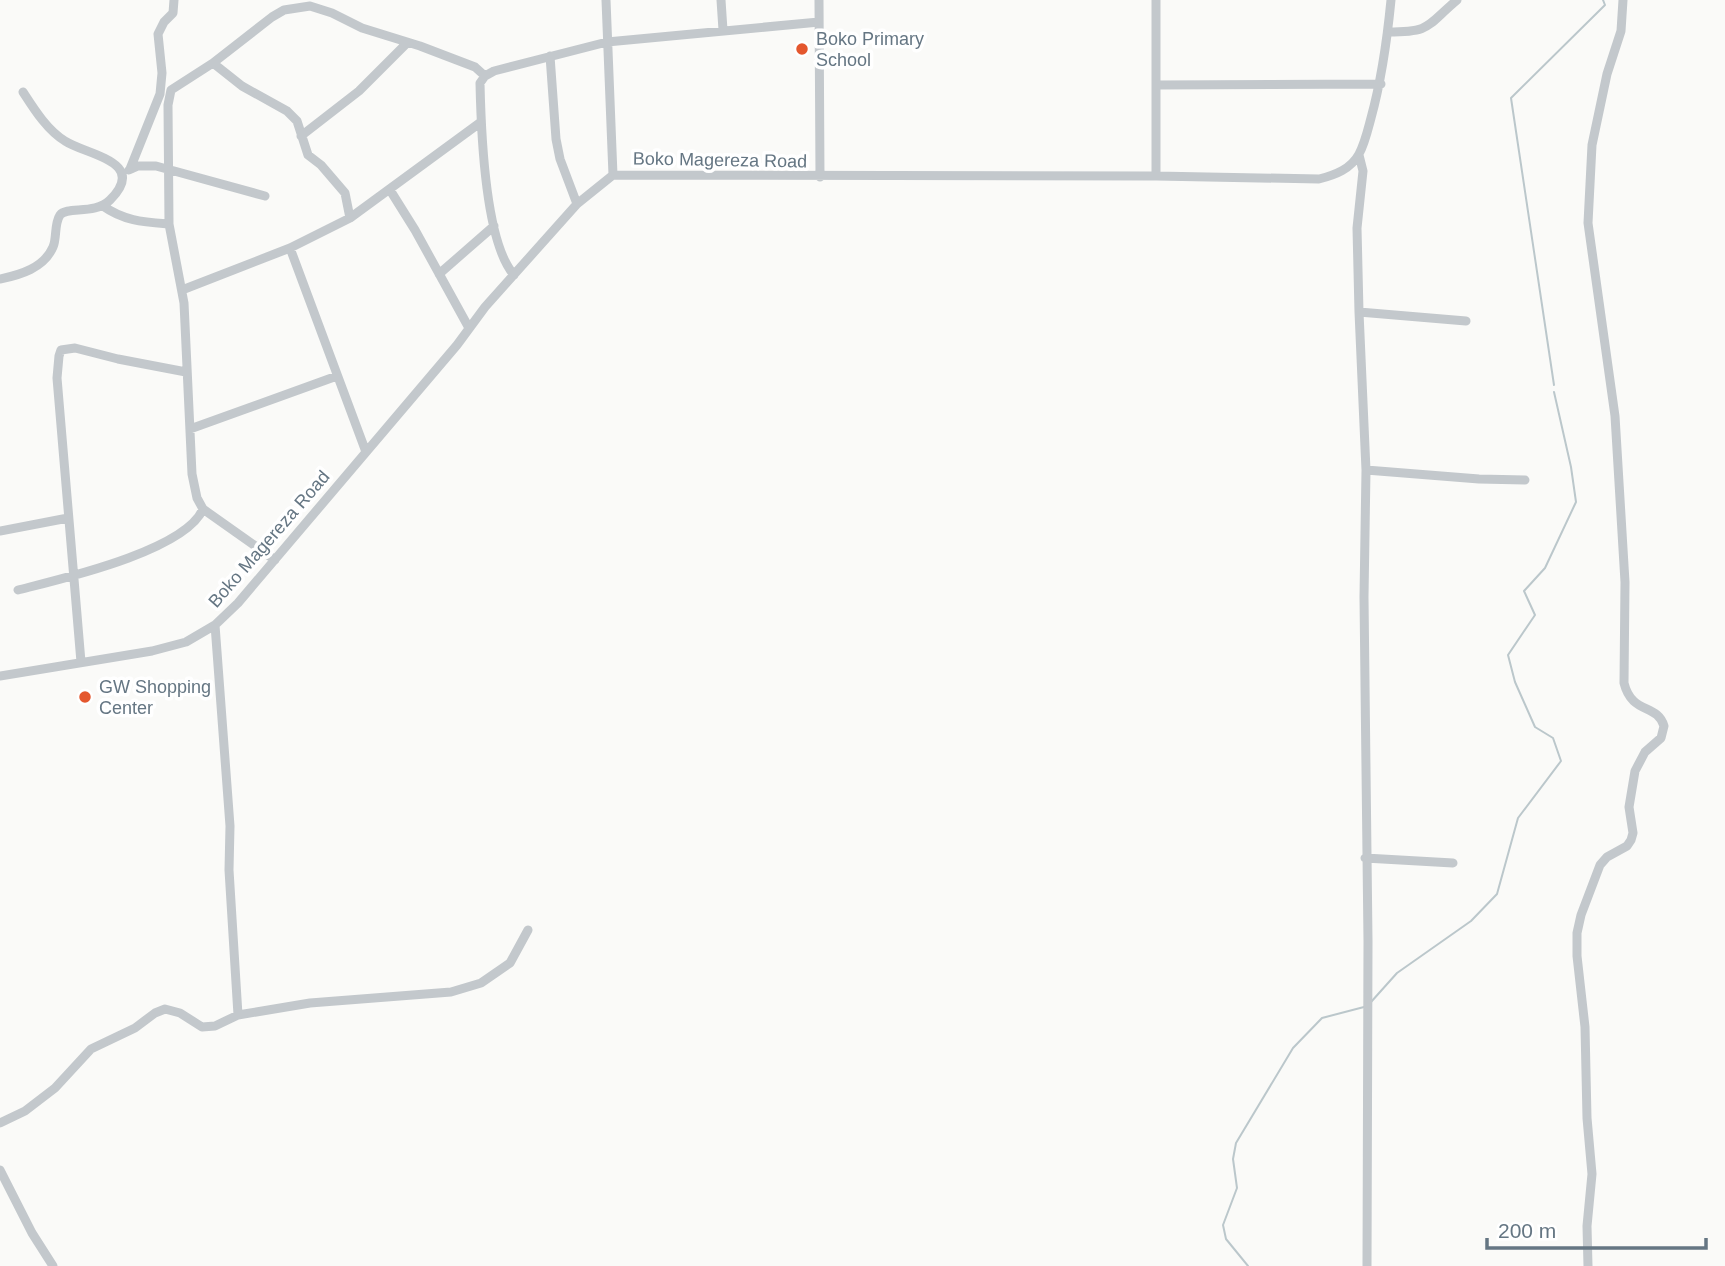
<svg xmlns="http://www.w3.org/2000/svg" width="1725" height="1266" viewBox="0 0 1725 1266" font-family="Arial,sans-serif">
<rect width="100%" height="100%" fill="#fafaf8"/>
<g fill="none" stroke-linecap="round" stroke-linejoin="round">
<path stroke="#bbc7cb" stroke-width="2" d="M1554,385L1511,98L1605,5L1603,0
M1371,1002L1397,973L1471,921L1497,894L1518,818L1561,761L1553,738L1535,727L1515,682L1508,655L1535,615L1524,591L1545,568L1576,502L1571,467L1554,392
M1248,1266L1226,1239L1223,1225L1237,1188L1233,1159L1236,1143L1293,1048L1322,1018L1364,1007"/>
<path stroke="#c3c8cc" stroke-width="9" d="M606,0L613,175
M721,0L723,30
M819,0L820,177
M1156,0V176
M1388,32C1432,32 1426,26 1457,0
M550,56L556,139L560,159L577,204
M213,63L242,86L287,111L297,121L308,155L321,165L345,193L350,218
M1156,85L1381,84
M301,136L359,91L407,43
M1359,155L1363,171L1357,228L1359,312L1366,470L1364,597L1368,941L1367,1266
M130,169L160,94L162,73L158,34L164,22L173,13L174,0
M129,170L138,166H156L265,196
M390,190L415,230L469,328
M103,206C124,221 144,222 169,224
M290,248L366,452
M439,274L494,226
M514,275C485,242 481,129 480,83L485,76L494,71L607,42L819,22
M0,279C20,275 44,268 53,247C57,238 54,224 60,215C67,206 95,215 110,200C149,161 86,155 65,141C47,130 34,109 23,92
M182,290L290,248L350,218L481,122
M1359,312L1466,321
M190,429L337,376
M1366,470L1479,479L1525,480
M0,531L68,518
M275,560L203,509L197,498L192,474L184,303L169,224L168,105L171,90L213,63L272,17L284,10L310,6L332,13L362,28L420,46L475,67L485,76
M18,590C61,579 185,551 203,509
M215,625L230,826L229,870L238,1015
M81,662L57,378L59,356L61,350L75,348L118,359L186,372
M0,676L152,651L186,642L215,625L238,603L457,345L485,307L577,204L613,175L1156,176L1319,179C1335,175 1351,169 1359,154C1365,143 1368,129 1371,118C1382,78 1387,41 1391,0
M1365,858L1453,863
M0,1123L25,1111L55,1088L91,1049L135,1028L155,1013L165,1009L180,1013L202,1027L215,1026L238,1015L310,1003L451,992L481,983L510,963L528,930
M0,1170L32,1233L53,1266
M1588,1266L1587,1226L1592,1174L1587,1118L1585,1027L1577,956V933L1581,915L1600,865L1607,857L1627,846L1631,840L1633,833L1629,807L1635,771L1645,752L1661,738L1664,726C1657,703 1632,715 1624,683L1625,582L1615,416L1588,223L1592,145L1607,74L1621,31L1623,0"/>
</g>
<g fill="#e4572e" stroke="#fff" stroke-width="2.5">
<circle cx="802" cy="49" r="7"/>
<circle cx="85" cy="697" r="7"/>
</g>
<g text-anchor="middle" stroke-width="7" stroke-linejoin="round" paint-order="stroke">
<g font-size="18" fill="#657683" stroke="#fff" text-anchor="start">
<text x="816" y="45">Boko Primary<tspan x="816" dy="21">School</tspan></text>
<text x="99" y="693">GW Shopping<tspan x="99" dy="21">Center</tspan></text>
</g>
<g font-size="18" fill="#657683" stroke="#fff">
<text transform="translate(720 160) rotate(1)" y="6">Boko Magereza Road</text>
<text transform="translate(269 539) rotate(-49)" y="6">Boko Magereza Road</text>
</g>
</g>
<path d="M1487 1238v10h219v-10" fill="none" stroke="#657683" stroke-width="3.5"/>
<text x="1498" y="1238" font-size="21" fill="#657683" stroke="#ffffff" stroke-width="5" paint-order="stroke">200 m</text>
</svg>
